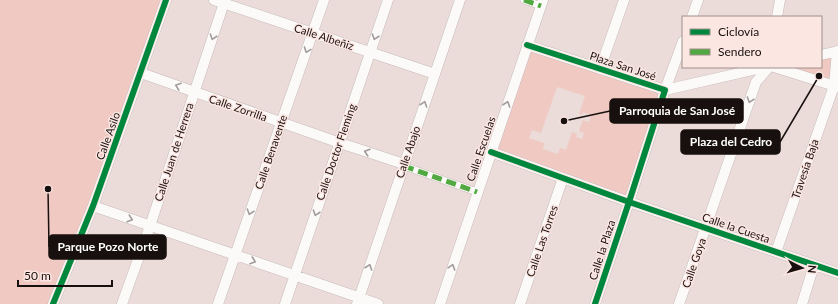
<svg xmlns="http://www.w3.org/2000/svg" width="838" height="304" viewBox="0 0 838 304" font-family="Lato,sans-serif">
<rect width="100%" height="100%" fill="#ebdcd9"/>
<path fill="#efc9c2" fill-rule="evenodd" d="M0,0H167L52,304H0Z
M527,45L665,90L629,202L491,152ZM557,87L585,96L579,114L582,115L583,112L591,115L589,122L583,120L579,131L584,133L582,139L576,137L577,134L572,132L566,150L560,148L558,154L543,149L544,143L529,138L532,130L541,133Z
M837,51L834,86L774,67H821V55Z"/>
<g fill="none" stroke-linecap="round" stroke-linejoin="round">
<g stroke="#c6bbb9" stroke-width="8">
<path id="pedestrian" d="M524,0L541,6
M404,166L477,192"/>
</g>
<g stroke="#c6bbb9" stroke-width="11">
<path id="minor" d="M214,0L435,74
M692,17L698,0
M777,17L780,0
M821,55L838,51
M774,67L838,87
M600,69L624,0
M141,73L340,143L404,164
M665,90L766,67
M665,90L683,41
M491,152L629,202L665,90L527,45
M93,206L378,304
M776,252L834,86L837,51
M53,304L93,206L166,0
M122,304L150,226L225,0
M218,304L324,0
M285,304L388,0
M357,304L460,0
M440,304L543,0
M520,304L563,178
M595,304L629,202L838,273
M679,304L756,82L769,67
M802,304L814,265"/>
</g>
<use href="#pedestrian" stroke="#fcfaf9" stroke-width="7"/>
<use href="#minor" stroke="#fcfaf9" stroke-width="10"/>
<path stroke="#52a841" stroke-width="5" stroke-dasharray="10 5" stroke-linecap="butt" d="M524,0L541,6
M404,166L477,192"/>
<g stroke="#fbe6e2" stroke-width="8">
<path id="cycleway" d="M491,152L629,202L665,90L527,45
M53,304L93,206L166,0
M595,304L629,202L838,273"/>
</g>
<use href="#cycleway" stroke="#00873e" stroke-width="6"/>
</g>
<defs><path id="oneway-chevron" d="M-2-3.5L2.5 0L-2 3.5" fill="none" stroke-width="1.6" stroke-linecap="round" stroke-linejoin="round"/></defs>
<g stroke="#a19c9b">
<use href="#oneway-chevron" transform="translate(213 37) rotate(109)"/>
<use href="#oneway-chevron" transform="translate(375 37) rotate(109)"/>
<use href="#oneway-chevron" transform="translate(307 50) rotate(110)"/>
<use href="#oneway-chevron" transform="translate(178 86) rotate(-161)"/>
<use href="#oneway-chevron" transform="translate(750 100) rotate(109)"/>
<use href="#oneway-chevron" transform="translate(424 104) rotate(-71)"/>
<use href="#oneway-chevron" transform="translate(507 104) rotate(-71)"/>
<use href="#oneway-chevron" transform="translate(367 152) rotate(-162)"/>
<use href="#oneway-chevron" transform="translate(250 212) rotate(109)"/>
<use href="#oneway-chevron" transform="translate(316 213) rotate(109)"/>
<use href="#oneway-chevron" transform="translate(130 219) rotate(19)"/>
<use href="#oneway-chevron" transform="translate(253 261) rotate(19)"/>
<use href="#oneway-chevron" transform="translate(369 267) rotate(-71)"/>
<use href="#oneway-chevron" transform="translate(452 267) rotate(-72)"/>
</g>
<g text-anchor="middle" stroke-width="3" stroke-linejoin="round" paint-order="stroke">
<g font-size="11" fill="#18100e" stroke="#fbe6e2">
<text transform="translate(324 37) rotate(18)" y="4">Calle Albeñiz</text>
<text transform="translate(623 66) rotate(18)" y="4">Plaza San José</text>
<text transform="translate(238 108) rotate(19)" y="4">Calle Zorrilla</text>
<text transform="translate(108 136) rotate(-70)" y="4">Calle Asilo</text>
<text transform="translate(481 149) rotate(-71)" y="4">Calle Escuelas</text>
<text transform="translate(174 152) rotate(-72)" y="4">Calle Juan de Herrera</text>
<text transform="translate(271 152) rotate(-71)" y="4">Calle Benavente</text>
<text transform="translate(336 152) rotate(-71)" y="4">Calle Doctor Fleming</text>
<text transform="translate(408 152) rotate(-71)" y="4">Calle Abajo</text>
<text transform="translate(805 169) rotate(-71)" y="4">Travesía Baja</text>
<text transform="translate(736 228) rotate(19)" y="4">Calle la Cuesta</text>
<text transform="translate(542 241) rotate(-71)" y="4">Calle Las Torres</text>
<text transform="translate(602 250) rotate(-72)" y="4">Calle la Plaza</text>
<text transform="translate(694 263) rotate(-71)" y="4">Calle Goya</text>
</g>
</g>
<path fill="none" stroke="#18100e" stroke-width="1.5" d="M564 121L610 111M819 76L780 142M48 189L49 247"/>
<g fill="#18100e" stroke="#fbe6e2" stroke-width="1.5">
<circle cx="564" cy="121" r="4"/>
<circle cx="819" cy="76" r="4"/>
<circle cx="48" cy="189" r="4"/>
</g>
<g fill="#18100e" stroke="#18100e" stroke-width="1.5">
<rect x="610" y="99" width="133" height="24" rx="4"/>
<rect x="681" y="130" width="99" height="24" rx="4"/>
<rect x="49" y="235" width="117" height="24" rx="4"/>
</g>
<g font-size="12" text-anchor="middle" font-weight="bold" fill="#fff">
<text x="677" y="115">Parroquia de San José</text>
<text x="731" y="146">Plaza del Cedro</text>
<text x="108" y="251">Parque Pozo Norte</text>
</g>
<rect x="682" y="16" width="140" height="52" fill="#fbe6e2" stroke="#a0908d"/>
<rect x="690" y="29" width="20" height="6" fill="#00873e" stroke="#a0908d"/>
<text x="718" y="36" font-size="12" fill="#18100e">Ciclovía</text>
<rect x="690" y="49" width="20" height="6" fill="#52a841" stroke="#a0908d"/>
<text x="718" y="56" font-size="12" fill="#18100e">Sendero</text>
<g transform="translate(802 268) rotate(96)" stroke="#fbe6e2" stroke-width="3" paint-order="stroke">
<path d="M0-3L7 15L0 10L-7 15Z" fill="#18100e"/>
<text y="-6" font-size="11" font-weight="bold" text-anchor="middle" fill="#18100e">N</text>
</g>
<path d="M18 280v6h94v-6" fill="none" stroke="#18100e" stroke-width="2"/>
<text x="24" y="280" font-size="12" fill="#18100e" stroke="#fbe6e2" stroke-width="3" paint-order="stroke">50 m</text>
</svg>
